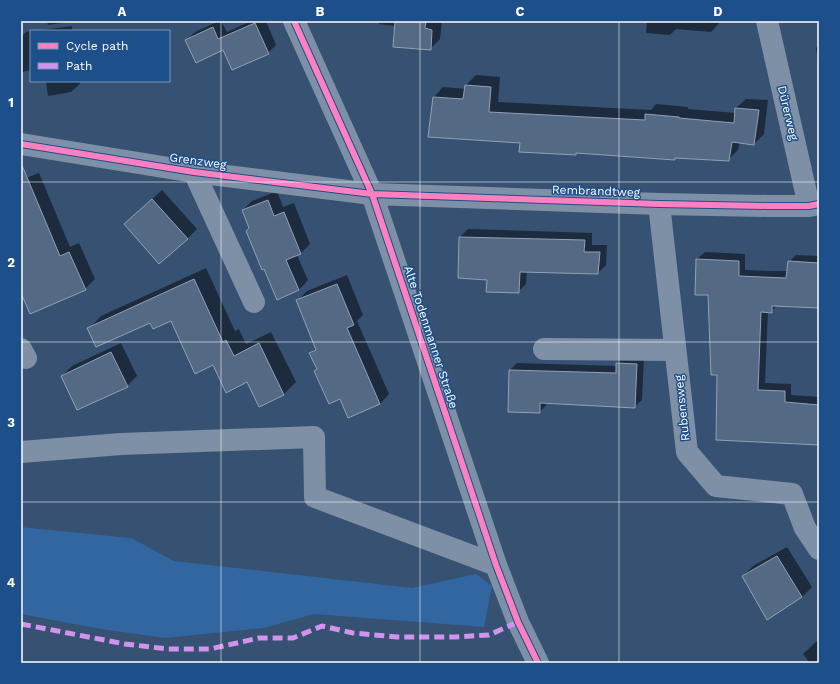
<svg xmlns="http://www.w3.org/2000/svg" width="840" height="684" viewBox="0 0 840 684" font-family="'Work Sans',sans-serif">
<rect width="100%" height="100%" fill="#365172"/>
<path fill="#3166a1" d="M21,527L131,538L174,561L412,588L476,574L492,586L484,627L314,614L264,628L165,638L101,629L21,614Z"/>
<path fill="#0007" d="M47,21H77L48,25Z
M219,21H221L227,32L251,21H266L276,45L268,53L224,49L187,40L195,32Z
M379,21H442L440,39L430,49L395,26L379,24Z
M647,21H721L711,32L676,29L670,35L646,33Z
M72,26V31H34Z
M31,31V70L22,72L21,37L26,32Z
M819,45V71L816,48Z
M476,75L500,77L498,102L651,110L656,104L688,107V109L736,113V108L746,99L768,100L764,134L754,144L740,142L738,150L728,160L677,157L675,159L577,153L576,154L521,142L434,97L443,87L466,89V85Z
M46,81H79L80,84L71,92L48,96Z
M39,173L70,247L79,243L95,279L85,289L21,290V180Z
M162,190L197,229L187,239L125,224Z
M277,191L283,207L294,203L310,244L301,253L297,255L308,280L299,290L250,228L243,210L252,201Z
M468,229L592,233V245H607L606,265L598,273L527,271L526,284L518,292L488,279L459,277L460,237Z
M705,252L745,254V270L769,271H788L789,262L796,255L819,256V307L777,305L771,312L768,311L765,383L791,384V395L819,397V444L718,374L709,295L696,294L697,259Z
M206,268L235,331L239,329L246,344L271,332L296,382L284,394L247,381L213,363L171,320L89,329L101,316Z
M347,275L363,315L357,321L389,394L380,404L340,397L315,371L318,368L310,353L316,348L297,301L307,291Z
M121,343L137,376L127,386L62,376L72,366Z
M624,356L644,357L642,400L634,407L547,403V404L540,412L510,370L517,363L617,366V363Z
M787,547L812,587L802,597L743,576L753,566Z
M819,639V663H810L803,654Z"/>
<path fill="#546a84" stroke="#91a1b5" d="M395,21H426L425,28L432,30L431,50L393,47Z
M255,23L269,54L232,70L223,50L196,63L185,40L213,27L218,39Z
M465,85L491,87L489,112L645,120V114L679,117V118L734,123L735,108L759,110L754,145L732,142L729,161L675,158V160L576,153V155L519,152L520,143L428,137L433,97L463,99Z
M21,163L60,256L69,252L86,290L30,314L21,293Z
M152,199L188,239L159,264L124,224Z
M268,200L274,216L284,212L301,254L286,260L299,290L277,300L264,269L262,270L246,231L249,228L242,210Z
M459,237L585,240L584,252H600L598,274L520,272L519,293L486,292L487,280L458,278Z
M696,259L739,261V276L762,277L786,278L788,261L819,263V308L772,306V313L761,312L758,390L785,391V402L819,405V445L716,440L717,375H711L708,295H695Z
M194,279L223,342L226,340L234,356L259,343L284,395L259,407L247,382L226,393L213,365L195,374L171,321L153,329L150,323L96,347L87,328Z
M337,284L354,325L347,328L380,404L348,418L340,399L329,404L314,371L317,369L309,353L316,350L296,300Z
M111,352L128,387L77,410L61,376Z
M616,363L637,364L635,408L540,403V413L508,412L509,370L616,373Z
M777,556L802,597L767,620L742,576Z"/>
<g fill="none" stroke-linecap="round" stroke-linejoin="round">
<path stroke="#7d90a6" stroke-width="22" d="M294,21L372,194L496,565L518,622L538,663
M767,21L809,206
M21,144L194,172L372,194L659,204L769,206H809L819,204
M194,172L254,302
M659,204L687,452L716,486L792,494L805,528L819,549
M21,349L26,358
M544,349L675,350
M21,452L121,444L314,437L315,497L496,565"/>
<path stroke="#d193ec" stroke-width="5" stroke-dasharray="10 5" stroke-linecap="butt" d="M21,624L125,644L168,649H210L259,638H293L322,626L353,633L397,637H455L489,635L518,622"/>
<g stroke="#1d4f8a" stroke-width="8">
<path id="cycleway" d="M294,21L372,194L496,565L518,622L538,663
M21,144L194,172L372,194L659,204L769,206H809L819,204"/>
</g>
<use href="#cycleway" stroke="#ff80c0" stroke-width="6"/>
</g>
<path fill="none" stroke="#fff" stroke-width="1" stroke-opacity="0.55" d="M221,21V663M420,21V663M619,21V663M21,182H819M21,342H819M21,502H819"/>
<g text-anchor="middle" stroke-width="3" stroke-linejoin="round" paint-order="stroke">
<g font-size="12" fill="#fff" stroke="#1d4f8a">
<text transform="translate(788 113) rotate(77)" y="4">Dürerweg</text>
<text transform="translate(198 161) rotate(8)" y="4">Grenzweg</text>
<text transform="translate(596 191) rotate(2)" y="4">Rembrandtweg</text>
<text transform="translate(431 337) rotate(72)" y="4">Alte Todenmanner Straße</text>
<text transform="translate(682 408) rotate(-96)" y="4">Rubensweg</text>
</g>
</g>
<rect width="840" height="684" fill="none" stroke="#1d4f8a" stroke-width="44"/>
<rect x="30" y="30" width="140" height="52" fill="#1d4f8a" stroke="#7795b9"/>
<rect x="38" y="43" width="20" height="6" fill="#ff80c0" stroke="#7795b9"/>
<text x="66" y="50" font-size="12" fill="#ffffff">Cycle path</text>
<rect x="38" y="63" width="20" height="6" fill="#d193ec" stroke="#7795b9"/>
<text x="66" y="70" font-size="12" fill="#ffffff">Path</text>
<rect x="22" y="22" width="796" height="640" fill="none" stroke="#fff" stroke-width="1.5"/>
<g font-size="13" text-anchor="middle" font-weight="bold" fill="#fff">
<text x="122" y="16">A</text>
<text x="320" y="16">B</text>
<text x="520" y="16">C</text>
<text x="718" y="16">D</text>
<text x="11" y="107">1</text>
<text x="11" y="267">2</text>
<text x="11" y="427">3</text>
<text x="11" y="587">4</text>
</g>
</svg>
